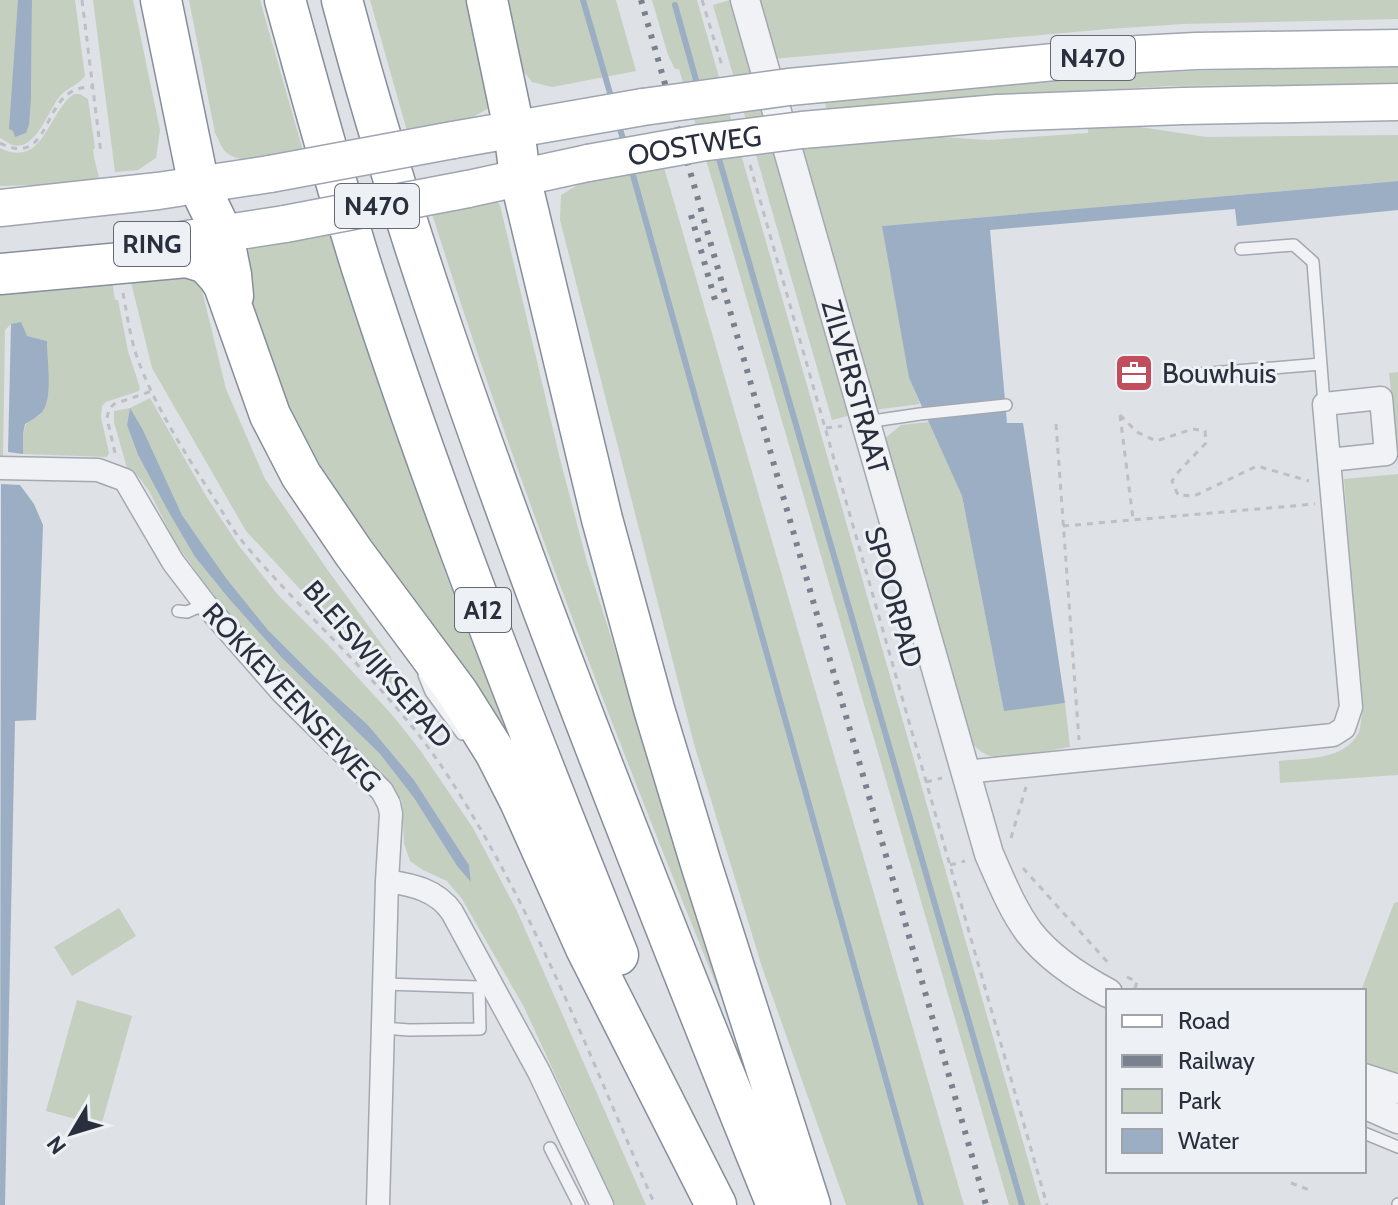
<svg xmlns="http://www.w3.org/2000/svg" width="1398" height="1205" viewBox="0 0 1398 1205" font-family="Cabin,sans-serif">
<rect width="100%" height="100%" fill="#dee1e6"/>
<path fill="#c4cfc0" fill-rule="evenodd" d="M0,0H18L20,134L26,133L31,100L32,0H75L85,76C78,86 68,87 60,96C48,110 36,152 12,145C8,143 4,140 0,138Z
M93,0H133L160,130L156,158L138,170L115,172Z
M189,0H260L303,151C280,155 240,169 224,150C220,145 218,138 215,133Z
M370,0H474L491,79L489,108L471,118L407,131Z
M507,0H616L636,71L552,87L532,82L523,71L514,51Z
M652,0H697L1041,1205H1009L720,207L679,69H675L668,55Z
M730,0L737,15L851,415L832,420L713,5Z
M757,0H1398V19L1183,24L1108,29L773,59Z
M1398,67V84L1171,86L1083,91L964,105L828,116L825,103L1126,73L1262,69Z
M74,94H80L88,99L95,148L93,150C94,161 98,171 100,183L0,186V148C44,170 48,111 74,94Z
M1101,121L1206,137L1398,135V181L883,226L909,378L920,404L874,410L797,147L878,133L988,140L1088,133V122Z
M663,164L964,1205H846L762,967L694,744L560,220L561,195L588,179Z
M493,197L500,205L560,459L587,562L746,1058C632,778 520,496 430,207Z
M328,230L444,569L513,749L318,476L283,408L241,273L245,254L254,244Z
M111,274L115,300H118L128,351L140,388L139,391L106,402L102,406L101,417L109,453L107,457L23,454V434L26,424L40,415L48,390L47,341L27,336L11,324L5,330L3,456H0V282Z
M129,274L192,276L201,286L226,389L265,479L329,572L391,657L401,698L246,531L152,368Z
M1398,372V452L1389,373Z
M150,398L206,496L239,546L278,595L329,646L394,717L420,750L473,828L517,911L646,1205H615L524,1007L462,899L447,881L423,870L410,861L404,843L402,800L381,775L220,605L175,542L149,491L138,476L127,468L114,422V411L130,408ZM130,409L143,430L182,515L226,578L268,630L314,676L368,725L414,780L469,865L471,881L457,866L414,798L380,754L281,657L230,600L195,557L168,511L138,455L127,425Z
M929,422L962,496L1004,710L1065,703L1070,747C1049,750 1002,763 985,754C976,749 972,743 967,735L883,440L901,425Z
M1398,474V775L1280,783L1279,761C1305,758 1345,761 1359,732C1361,726 1361,719 1362,713L1344,479Z
M1398,902V1074L1364,1062V991H1361L1394,903Z
M119,908L136,936L72,976L54,947Z
M77,1000L132,1016L101,1126L46,1111Z"/>
<path fill="#9caec3" d="M18,0H32L31,100L29,125L26,133L15,137L13,131L9,129Z
M1398,181V210L1237,226L1235,209L990,230L1007,423H1023L1065,703L1004,711L962,496L909,378L882,226Z
M21,322L27,336L47,341C47,359 52,390 45,407C42,415 32,420 25,424L23,434V454L8,452L11,324Z
M130,408L143,430L182,515L226,578L268,630L314,676L368,725L414,780L469,865L471,882L457,866L414,798L380,754L281,657L230,600L195,557L168,511L138,455L127,425Z
M1,484L20,485L34,504L43,525L36,720L15,721L5,1205H0Z"/>
<g fill="none" stroke-linecap="round" stroke-linejoin="round">
<path stroke="#9caec3" stroke-width="6" d="M583,0L612,100
M675,5L698,87
M618,122L625,146
M717,152L1022,1205
M631,168L921,1205"/>
<g stroke="#a4a8b0" stroke-width="14">
<path id="service" d="M1241,249L1294,245L1313,262L1324,404
M1186,375L1321,364
M866,422L920,414L1006,405
M178,611L187,612L205,604
M424,675L431,692L462,734
M383,1028L409,1030L480,1029L479,987L385,984
M1364,1133L1398,1147
M550,1148L579,1205
M1398,1205V1204"/>
</g>
<g stroke="#a4a8b0" stroke-width="25">
<path id="minor" d="M0,468L98,470L125,480L173,562L205,604L282,692L382,791L389,804L391,814L387,881L378,1205
M965,772L1333,735L1344,728L1351,707L1324,404L1381,398L1386,454L1329,460
M387,881C413,885 437,890 452,912L539,1072L602,1205"/>
</g>
<g stroke="#a4a8b0" stroke-width="31">
<g id="tertiary">
<path id="s1" d="M745,0L989,854C1001,881 1012,909 1029,932C1049,958 1080,978 1108,993"/>
<path d="M1364,1078L1398,1089"/>
<path d="M1364,1104L1398,1119"/>
</g>
</g>
<g stroke="#9fa5b1" stroke-width="39">
<path id="primary" d="M789,87L1139,54L1196,51L1398,48
M802,130L998,113L1183,106L1398,102
M453,140L643,107
M468,189L588,163
M0,208L158,191L270,174
M148,245L285,224"/>
</g>
<g stroke="#878e9b" stroke-width="43">
<path id="motorway" d="M161,0L199,186L223,235L231,275L233,296
M285,0C310,90 334,179 362,268C437,501 527,728 618,955
M342,0C397,208 469,410 544,612C619,811 697,1008 777,1205
M487,0L514,129L520,177L602,519L654,709L701,864L810,1205
M0,274L187,257L206,263L218,276L224,285L270,415L301,475L354,553L458,693L495,752L520,801L586,948L716,1205"/>
</g>
<path stroke="#bdbfc5" stroke-width="3" stroke-dasharray="6 6" stroke-linecap="butt" d="M82,0L101,154
M702,0L723,69
M0,143C45,166 43,112 68,94C76,88 84,87 93,87
M750,165L1047,1205
M123,293C127,314 130,337 137,357C153,403 186,455 212,495C222,510 230,527 242,541C308,620 392,689 448,776C535,910 591,1060 655,1205
M1120,415L1137,432L1156,441L1193,429L1205,431L1206,443L1179,471L1172,481L1178,495L1194,496L1257,466L1309,481
M1120,415L1133,519
M1056,424L1079,740
M826,428L842,426
M115,453L107,418L109,409L114,404L152,391
M1063,526L1315,504
M926,782L942,778
M1011,838L1026,787
M950,865L965,861
M1023,868L1111,966
M1127,977L1137,982L1134,991
M1291,1183L1312,1191"/>
<use href="#service" stroke="#f1f2f5" stroke-width="11"/>
<use href="#minor" stroke="#f1f2f5" stroke-width="22"/>
<use href="#tertiary" stroke="#f1f2f5" stroke-width="28"/>
<use href="#primary" stroke="#fff" stroke-width="36"/>
<use href="#motorway" stroke="#fff" stroke-width="40"/>
<path stroke="#79818e" stroke-width="6" stroke-dasharray="4 8" stroke-linecap="butt" d="M641,0L986,1205
M691,215L715,300"/>
<g stroke="#9fa5b1" stroke-width="39" stroke-linecap="butt">
<g id="primary-bridge">
<path d="M643,107L789,87"/>
<path id="s2" d="M588,163L700,143L802,130"/>
<path d="M270,174L453,140"/>
<path d="M285,224L468,189"/>
</g>
</g>
<use href="#primary-bridge" stroke="#fff" stroke-width="36"/>
</g>
<defs>
<g id="office-square" transform="scale(2)"><rect x="-9" y="-9" width="18" height="18" rx="4" fill="#c04e5c" stroke="#edf0f4"/><path d="M-6-3h4V-5.5h4V-3h4V5H-6ZM-1-4.5V-3h2v-1.5ZM-6 0V1H6V0Z" fill="#fff"/></g>
</defs>
<g fill-rule="evenodd">
<use href="#office-square" x="1134" y="373"/>
</g>
<g text-anchor="middle" stroke-width="6" stroke-linejoin="round" paint-order="stroke">
<g fill="#edf0f4" stroke="#646973" stroke-width="2">
<rect x="1051" y="36" width="84" height="44" rx="6"/>
<rect x="335" y="184" width="84" height="44" rx="6"/>
<rect x="114" y="222" width="76" height="44" rx="6"/>
<rect x="455" y="588" width="56" height="44" rx="6"/>
</g>
<g font-size="26" font-weight="bold" fill="#292f3c">
<text x="1093" y="67">N470</text>
<text x="377" y="215">N470</text>
<text x="152" y="253">RING</text>
<text x="483" y="619">A12</text>
</g>
<g font-size="28" fill="#292f3c" stroke="#edf0f4">
<text dy="10" stroke="none"><textPath href="#s2" startOffset="108">OOSTWEG</textPath></text>
<text dy="10" stroke="none"><textPath href="#s1" startOffset="402">ZILVERSTRAAT</textPath></text>
<text transform="translate(894 597) rotate(74)" y="10">SPOORPAD</text>
<text transform="translate(378 664) rotate(49)" y="10">BLEISWIJKSEPAD</text>
<text transform="translate(292 697) rotate(47)" y="10">ROKKEVEENSEWEG</text>
</g>
<g font-size="28" fill="#292f3c" stroke="#edf0f4" text-anchor="start">
<text x="1162" y="383">Bouwhuis</text>
</g>
</g>
<rect x="1106" y="989" width="260" height="184" fill="#edf0f4" stroke="#9fa3aa" stroke-width="2"/>
<rect x="1122" y="1015" width="40" height="12" fill="#ffffff" stroke="#9fa3aa" stroke-width="2"/>
<text x="1178" y="1029" font-size="24" fill="#292f3c">Road</text>
<rect x="1122" y="1055" width="40" height="12" fill="#79818e" stroke="#9fa3aa" stroke-width="2"/>
<text x="1178" y="1069" font-size="24" fill="#292f3c">Railway</text>
<rect x="1122" y="1089" width="40" height="24" fill="#c4cfc0" stroke="#9fa3aa" stroke-width="2"/>
<text x="1178" y="1109" font-size="24" fill="#292f3c">Park</text>
<rect x="1122" y="1129" width="40" height="24" fill="#9caec3" stroke="#9fa3aa" stroke-width="2"/>
<text x="1178" y="1149" font-size="24" fill="#292f3c">Water</text>
<g transform="translate(72 1133) rotate(232)" stroke="#edf0f4" stroke-width="6" paint-order="stroke">
<path d="M0-6L14 30L0 20L-14 30Z" fill="#292f3c"/>
<text y="-12" font-size="22" font-weight="bold" text-anchor="middle" fill="#292f3c">N</text>
</g>
</svg>
